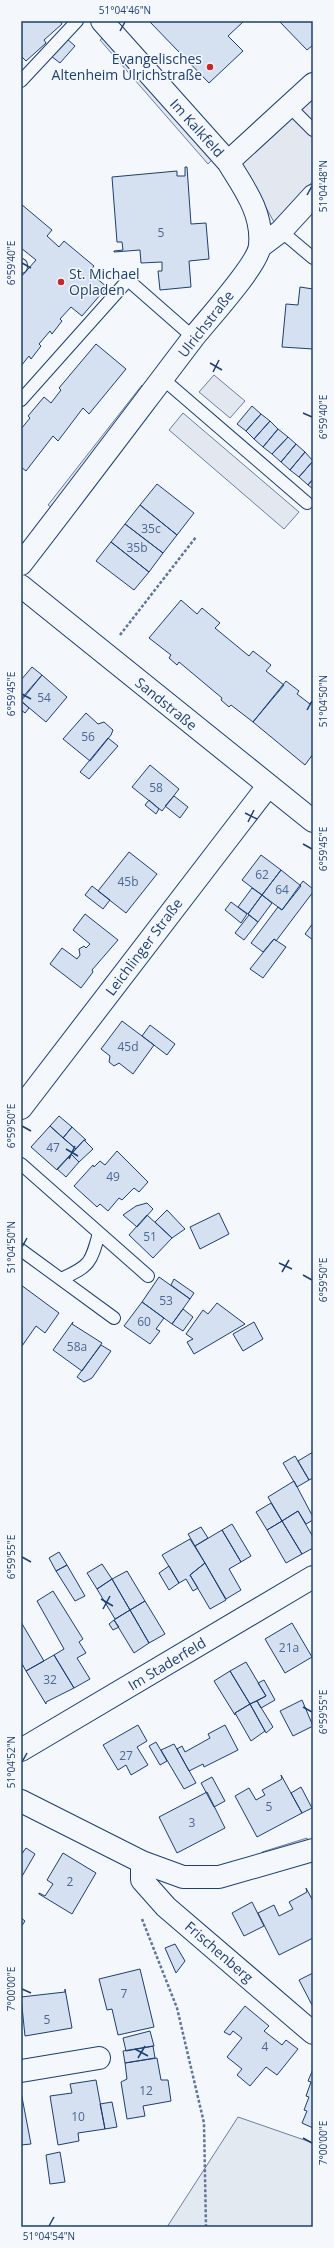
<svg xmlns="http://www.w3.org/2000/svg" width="334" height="2248" viewBox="0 0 334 2248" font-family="'Open Sans',sans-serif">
<rect width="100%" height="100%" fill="#f4f7fb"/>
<path fill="#e3e9f0" stroke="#687fa3" d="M238,2117L313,2143V2227H167Z"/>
<path fill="#e3e8f0" stroke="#687fa3" d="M106,35L214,158L208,164L100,40Z
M313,93V181L274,222L240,161Z
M214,375L245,401L230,418L199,392Z
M142,385L147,390L54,509L48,505Z
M183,413L299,512L284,529L169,430Z
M307,1838L309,1846L264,1860L262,1852Z"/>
<path fill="#d5e0f0" stroke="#1d3f73" d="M21,21H60L62,24L44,40L46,43L26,61L21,56Z
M149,21H244L228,36L243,51L209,83Z
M279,21H313V45L307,50Z
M66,38L75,46L60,63L51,56Z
M185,167H187L191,224L206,223L209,259L189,261L191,287L160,290L158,271H162V262L141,263L140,250L114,252V251L123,250L122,242H117L112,177L177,171V176H185Z
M21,204L52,230L47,236L59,247L64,241L94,266L89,272L107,287L82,316L71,307L60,319L62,321L52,334L50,331L39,344L41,346L31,359L29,356L21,366V277L36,260L21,248Z
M300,287L313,289V349L282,347L286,304L298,305Z
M96,344L126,369L89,414L83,408L58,441L53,436L26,471L21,467V429L30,418L28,416L44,397L51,403L61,390L59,388Z
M252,406L261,414L246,431L237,424Z
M261,414L270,421L254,439L246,431Z
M270,421L278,429L263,447L254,439Z
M278,429L288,437L272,454L263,447Z
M288,437L296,444L281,462L272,454Z
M296,444L305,452L290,470L281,462Z
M305,452L313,461L299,477L290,470Z
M313,461V479L308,485L299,477Z
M313,479V489L308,485Z
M157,484L194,513L177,535L140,505Z
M140,505L177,535L163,553L125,524Z
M125,524L163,553L149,572L111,542Z
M111,542L149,572L134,590L96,561Z
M181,600L197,614L202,608L220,623L215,628L249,656L253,651L271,665L266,671L284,685L253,722L231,705L229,707L221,700L222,698L179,662L177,665L169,658L171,655L149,638Z
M32,667L42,675L21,699V680Z
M42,675L67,697L46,722L21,701Z
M286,681L299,691L297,694L310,704L313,700V754L305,765L253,722Z
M21,701L29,708L25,713L21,710Z
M86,713L98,724L104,722L113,730L111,735L90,761L63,739Z
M108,738L118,746L89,779L80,772Z
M150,765L179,789L162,811L132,787Z
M174,796L188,807L180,818L165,806Z
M149,800L159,809L156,814L145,805Z
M129,852L157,874L126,913L98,891Z
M261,855L281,870L262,895L242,880Z
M281,870L301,886L282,910L262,895Z
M303,881L313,889V892L276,941L274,939L263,952L251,943L278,907L282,910Z
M92,886L110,900L103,909L85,895Z
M252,888L262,895L248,914L238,907Z
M262,895L272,903L258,922L248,914Z
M231,902L247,914L241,923L225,910Z
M85,914L118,940L92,970L93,972L81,988L50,964L62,948L77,959L80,955L79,949L84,946L86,948L90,944L73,930Z
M249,915L258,922L244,940L235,933Z
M313,923V940L305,934Z
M274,939L286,947L263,978L250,969Z
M122,1021L154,1045L133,1074L119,1063L114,1066L109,1062L110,1056L101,1049Z
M150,1025L175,1044L167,1055L142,1036Z
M59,1116L72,1127L63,1138L50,1126Z
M50,1126L76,1149L57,1170L31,1147Z
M72,1127L86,1140H84L76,1149L63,1138Z
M84,1140L93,1149L79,1162L71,1154Z
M117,1151L148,1182L139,1192L134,1188L122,1200L119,1198L108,1211L100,1204L97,1207L74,1186L93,1165L94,1167L100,1161L105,1165Z
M71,1154L79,1162L66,1177L57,1169Z
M147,1203L153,1209L137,1227L123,1215L136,1206Z
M167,1210L185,1229L172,1238L155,1222Z
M219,1213L229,1234L200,1249L190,1227Z
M147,1215L172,1238L153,1258L129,1235Z
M159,1277L190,1299L172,1324L142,1302Z
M174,1279L194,1293L190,1299L171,1285Z
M21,1285L59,1313L45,1333L36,1326L22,1346Z
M142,1302L164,1318L156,1329L160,1331L150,1344L124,1326Z
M217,1303L245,1324L194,1354L187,1342L193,1339L186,1334L203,1310L208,1314Z
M183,1309L193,1317L183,1331L172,1324Z
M73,1322L72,1324L102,1343L82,1371L53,1350Z
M254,1322L263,1339L243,1351L233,1334Z
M101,1345L111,1351L92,1378L84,1382L77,1377Z
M313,1452V1478L309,1480L298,1461Z
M295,1456L309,1480L297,1487L283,1463Z
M294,1481L313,1517V1520L306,1524L298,1511L282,1521L268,1497Z
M271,1503L282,1521L267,1530L256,1512Z
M298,1511L313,1537V1548L302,1554L282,1521Z
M282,1521L302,1554L286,1563L267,1530Z
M232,1524L251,1556L241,1562L222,1530Z
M201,1527L208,1538L195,1546L188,1534Z
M222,1530L241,1562L229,1569L241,1590L226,1599L195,1546Z
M190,1539L205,1563L190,1575L198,1588L193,1591L186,1579L179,1583L162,1555Z
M59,1552L67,1565L56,1571L49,1558Z
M205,1563L226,1600L210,1609L190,1575Z
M102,1564L112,1579L97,1589L87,1573Z
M67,1565L85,1596L75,1601L56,1571Z
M169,1566L179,1583L169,1590L159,1573Z
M127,1571L145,1601L130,1610L112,1579Z
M112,1579L130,1610L115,1619L97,1589Z
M53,1591L83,1639L79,1642L86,1653L77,1658L90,1679L74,1688L54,1655L64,1649L37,1601Z
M145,1601L165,1634L149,1643L130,1610Z
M130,1610L149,1643L134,1653L114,1620Z
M114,1620L119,1627L113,1630L109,1624Z
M21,1622L44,1661L26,1671L21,1662Z
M292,1623L312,1657L285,1673L265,1639Z
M54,1655L74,1688L46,1702V1704L26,1671Z
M246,1662L266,1696L250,1704L230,1671Z
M230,1671L250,1704L235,1713V1715L214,1681Z
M264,1680L275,1700L261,1708L257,1701L266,1696L258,1683Z
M302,1700L313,1726L293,1736L280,1711Z
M257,1701L273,1727L266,1733L250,1704Z
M250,1704L265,1731L251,1741L235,1713Z
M138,1725L147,1741L137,1747L148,1765L131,1775L126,1765L118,1770L103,1745Z
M225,1725L238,1750L204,1767L203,1764L189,1771L177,1749L182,1746L185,1752L210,1738L208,1734Z
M156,1742L167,1761L160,1765L149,1746Z
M174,1744L196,1783L184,1789L161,1750Z
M281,1775L302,1813L257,1837L235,1796L249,1788L256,1800L265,1795L262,1790L282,1779Z
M212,1777L225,1801L214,1807L201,1783Z
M301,1787L312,1808L302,1813L291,1793Z
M207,1792L225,1828L177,1853L159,1817Z
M26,1848L35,1854L21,1878V1855Z
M63,1853L96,1873L72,1914L39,1894V1893L45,1896L53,1884L47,1880Z
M306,1888L313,1901V1938L279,1955L258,1913L274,1905L279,1916L293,1909L289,1902L307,1892Z
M252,1902L264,1926L244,1936L232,1913Z
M21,1918L25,1921L21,1927Z
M175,1944L185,1961L176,1973L165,1948Z
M140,1969L154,2027L118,2035L112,2009L107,2010L99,1979Z
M313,1973V2007L299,1980Z
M65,1989L72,2028L25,2036L21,1997L65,1992Z
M245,2006L269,2026L264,2031L282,2045L286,2040L298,2049L277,2075L266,2067L250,2086L237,2075L242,2069L227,2057L242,2038L233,2031L230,2035L224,2032Z
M150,2031L154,2046L126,2051L123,2038Z
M153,2046L155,2058L125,2063L123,2051Z
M157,2058L161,2080H168L171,2101L143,2106L145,2116L127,2119L121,2082L127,2079L125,2063Z
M313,2069V2128L302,2123L307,2111L304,2110L309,2097L306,2096L311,2082L308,2081Z
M96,2080L105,2129L78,2133L79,2141L58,2145L50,2096L72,2093L70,2084Z
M21,2092L31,2144L21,2145Z
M112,2102L117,2127L105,2129L100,2104Z
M60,2152L65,2182L50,2184L46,2155Z"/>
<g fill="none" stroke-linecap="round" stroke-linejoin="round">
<g stroke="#1d3f73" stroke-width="14">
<path id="service" d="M21,81L77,21
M289,106L313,130
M281,231L313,258
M21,265V267
M163,379L307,503
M21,400L128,280L193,337
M21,1164L148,1276
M21,1250L114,1318
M61,1279C90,1266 91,1263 99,1233"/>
</g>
<g stroke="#1d3f73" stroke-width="24">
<path id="minor" d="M102,21L228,162
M261,246L281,231L313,196
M21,564C79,489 136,413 193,338C207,320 259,264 260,245C263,213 244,188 228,162L313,84
M21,1108L268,786
M21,1750L313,1577
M21,1801L142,1862L183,1877H219L313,1850
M142,1862V1880L166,1907L313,2033
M21,2071L99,2058"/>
</g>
<g stroke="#1d3f73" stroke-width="24">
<path id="tertiary" d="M21,586L313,821"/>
</g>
<path stroke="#5e769c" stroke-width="2.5" stroke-dasharray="3 2" stroke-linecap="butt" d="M120,635L196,537
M142,1919L177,2008L204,2123L206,2227"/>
<use href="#service" stroke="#f4f7fb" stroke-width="12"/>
<use href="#minor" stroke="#f4f7fb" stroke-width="22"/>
<use href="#tertiary" stroke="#f4f7fb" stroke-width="22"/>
</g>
<path fill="none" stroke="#1d3f73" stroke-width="1.5" d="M120,31L125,22M307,195L312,186M22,263L31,268M210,363L222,370M213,372L219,360M303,413L312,417M22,694L31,699M307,710L312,701M245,813L257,819M248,822L254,810M303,844L312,849M22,1126L31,1131M66,1149L78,1156M69,1159L75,1146M22,1247L27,1238M279,1263L292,1269M282,1272L289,1260M303,1275L312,1280M22,1557L31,1562M101,1599L113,1606M103,1609L110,1596M303,1707L312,1712M22,1762L27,1753M22,1989L31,1993M135,2049L148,2056M138,2058L145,2046M303,2138L312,2143M49,2226L54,2217"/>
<g fill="#c62828" stroke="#f4f7fb" stroke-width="1.5">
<circle cx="210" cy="67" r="4"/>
<circle cx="61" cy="282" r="4"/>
</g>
<g text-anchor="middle" stroke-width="3" stroke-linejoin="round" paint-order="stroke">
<g font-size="12" fill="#4b6792">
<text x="161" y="237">5</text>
<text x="151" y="533">35c</text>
<text x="137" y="552">35b</text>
<text x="44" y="702">54</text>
<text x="88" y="741">56</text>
<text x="156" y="792">58</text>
<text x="262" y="879">62</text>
<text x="128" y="886">45b</text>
<text x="282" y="894">64</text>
<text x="128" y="1051">45d</text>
<text x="53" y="1152">47</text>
<text x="113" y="1181">49</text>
<text x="150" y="1241">51</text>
<text x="166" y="1305">53</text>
<text x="144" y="1326">60</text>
<text x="77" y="1351">58a</text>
<text x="289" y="1652">21a</text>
<text x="50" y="1684">32</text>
<text x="126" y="1760">27</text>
<text x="269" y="1811">5</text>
<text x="192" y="1827">3</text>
<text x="70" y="1886">2</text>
<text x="124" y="1998">7</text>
<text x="47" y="2024">5</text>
<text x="265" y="2051">4</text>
<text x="146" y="2095">12</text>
<text x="78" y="2121">10</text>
</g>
<g font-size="14" fill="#1d3f73" stroke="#f4f7fb" text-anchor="end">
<text x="202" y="64">Evangelisches<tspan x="202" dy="16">Altenheim Ulrichstraße</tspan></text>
<text x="69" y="279" text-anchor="start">St. Michael<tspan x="69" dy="16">Opladen</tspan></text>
</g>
<g font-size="14" fill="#1d3f73" stroke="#f4f7fb">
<text transform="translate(197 128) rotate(48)" y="5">Im Kalkfeld</text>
<text transform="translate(206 324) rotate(-52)" y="5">Ulrichstraße</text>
<text transform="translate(166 704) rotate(39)" y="5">Sandstraße</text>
<text transform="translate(144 947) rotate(-53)" y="5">Leichlinger Straße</text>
<text transform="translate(167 1664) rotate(-31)" y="5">Im Staderfeld</text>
<text transform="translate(219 1952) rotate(41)" y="5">Frischenberg</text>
</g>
</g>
<rect width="334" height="2248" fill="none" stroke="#f4f7fb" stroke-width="44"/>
<rect x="22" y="22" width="290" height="2204" fill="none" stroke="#1d3f73" stroke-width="1.5"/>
<g font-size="10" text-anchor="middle" fill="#1d3f73">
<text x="125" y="14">51°04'46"N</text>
<text transform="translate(323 186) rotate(-90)" y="4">51°04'48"N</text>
<text transform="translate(11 263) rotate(-90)" y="4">6°59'40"E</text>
<text transform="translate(323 417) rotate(-90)" y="4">6°59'40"E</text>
<text transform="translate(11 694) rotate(-90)" y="4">6°59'45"E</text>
<text transform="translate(323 701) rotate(-90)" y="4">51°04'50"N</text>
<text transform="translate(323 849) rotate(-90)" y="4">6°59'45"E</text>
<text transform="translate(11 1126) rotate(-90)" y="4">6°59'50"E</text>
<text transform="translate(11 1247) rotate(-90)" y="4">51°04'50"N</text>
<text transform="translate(323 1280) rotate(-90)" y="4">6°59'50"E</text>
<text transform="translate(11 1557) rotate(-90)" y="4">6°59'55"E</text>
<text transform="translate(323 1712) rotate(-90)" y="4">6°59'55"E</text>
<text transform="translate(11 1762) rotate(-90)" y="4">51°04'52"N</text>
<text transform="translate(11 1989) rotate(-90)" y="4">7°00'00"E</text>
<text transform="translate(323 2143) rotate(-90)" y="4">7°00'00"E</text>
<text x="49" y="2240">51°04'54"N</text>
</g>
</svg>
